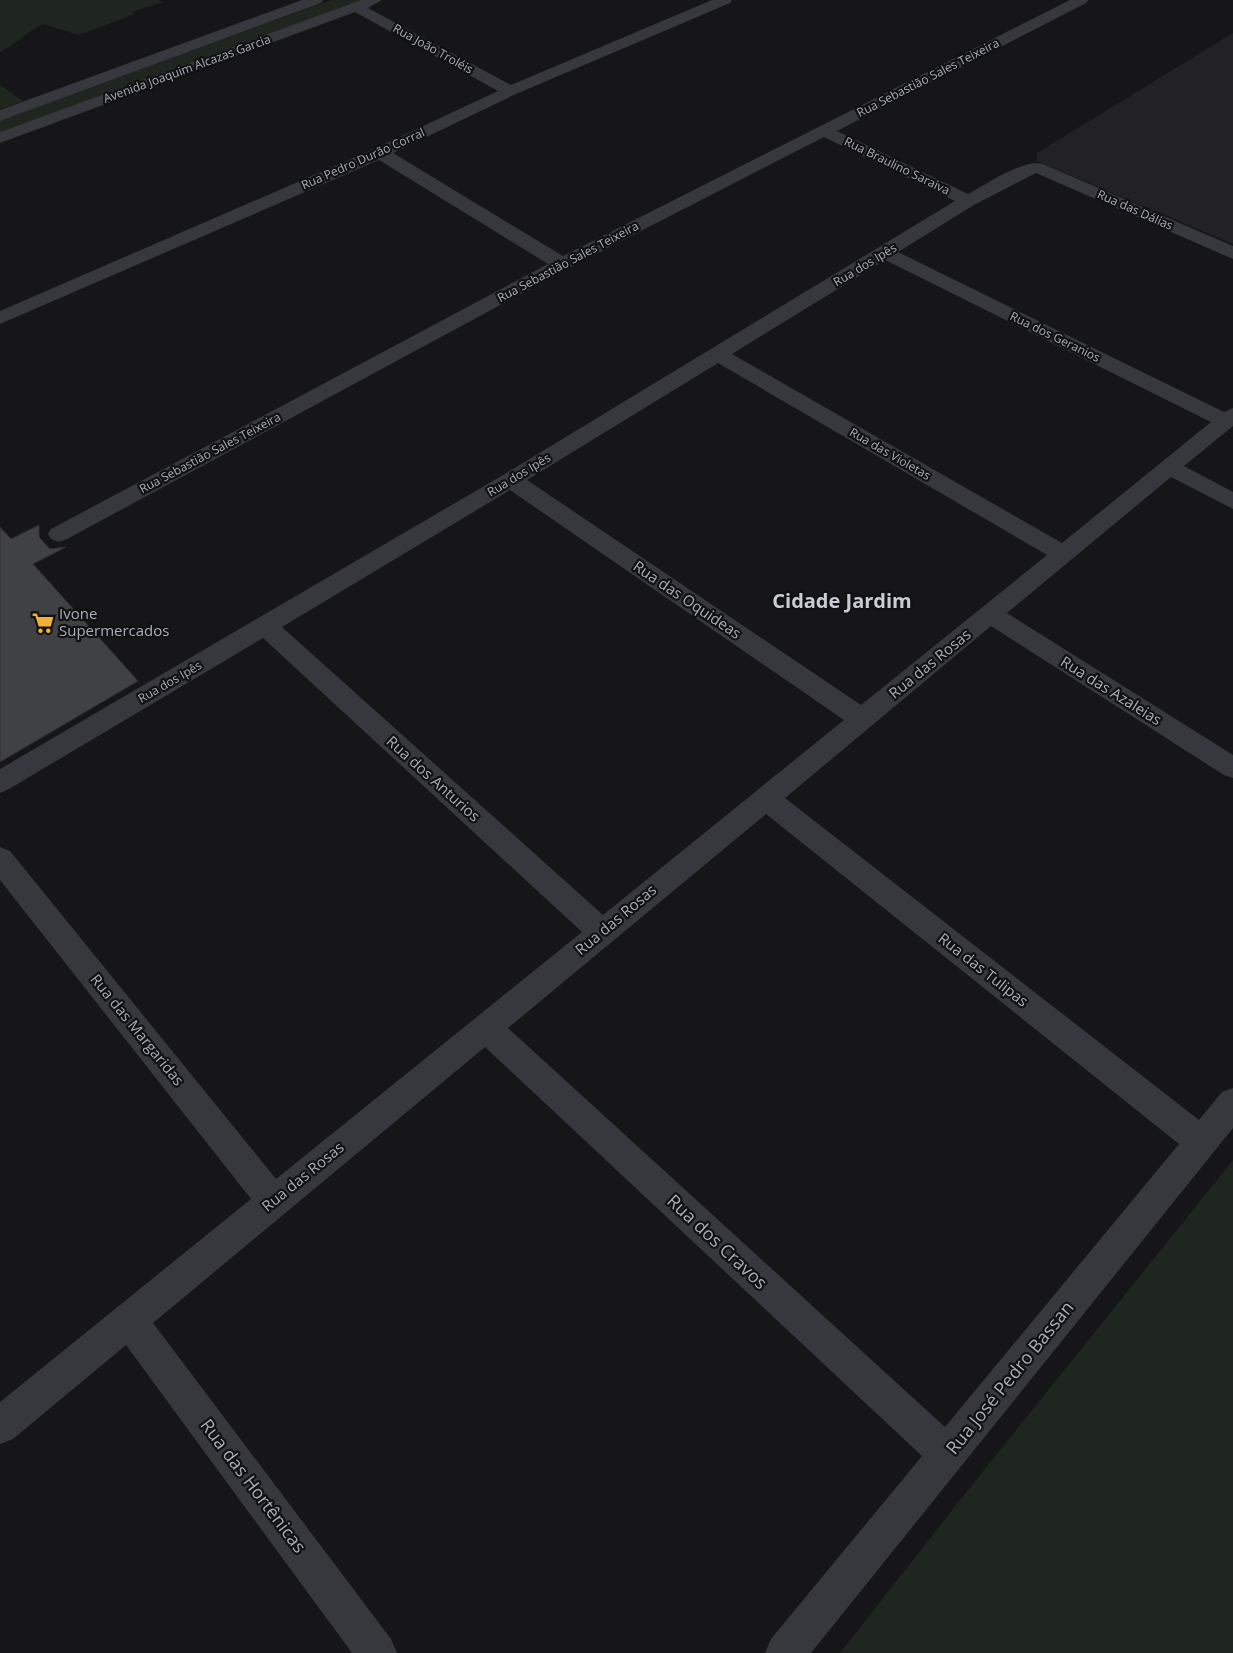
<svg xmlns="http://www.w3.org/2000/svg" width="1233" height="1653" viewBox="0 0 1233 1653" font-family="'Open Sans',sans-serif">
<rect width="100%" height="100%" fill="#161618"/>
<path fill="#222225" d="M1233,33V244L1037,161V153Z"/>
<path fill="#1e261f" d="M0,0H158L163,2L132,12L134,14L79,35L43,24C27,32 16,44 0,52Z
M331,0H361L0,132V121Z
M0,85L23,101L0,109Z
M1233,1160V1653H840L964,1495Z"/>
<path fill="#404145" stroke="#303034" d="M39,525V537L50,549L66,547L33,564L138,681L0,762V527L11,539Z"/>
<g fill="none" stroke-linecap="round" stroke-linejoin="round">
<path fill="#37383d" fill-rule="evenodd" d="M302,0H323L321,3L0,121V110Z
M361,0H382L368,8L511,85L712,0H732L730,3L516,94L393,153L563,256L1070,0H1088L1086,3L837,131L968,194C987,184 1022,159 1043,164L1233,246V259L1036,173L974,205L898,252L1224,412L1233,408V426L1184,466L1233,492V509L1171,477L1007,613L1233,755V778L1224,775L991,626L785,798L1199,1120L1222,1092L1233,1088V1128L811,1653H765L771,1639L922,1456L485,1047L153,1323L391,1639L397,1653H352L126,1345L13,1439L0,1444V1402L251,1199L0,880V847L10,851L276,1179L582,932L263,638L9,789L0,793V769L503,475L955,201L824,137L569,268L67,539L59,542L51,539L48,534L51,529L548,264L379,160L0,324V311L374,149L498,91L355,12L0,143V132ZM885,260L1211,422L1062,543L732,354ZM718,363L1047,555L861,705L527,480ZM510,490L844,720L603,915L282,627ZM766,814L1179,1144L945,1427L508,1028Z"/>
</g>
<defs>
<g id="supermarket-bare" transform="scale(1.725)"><path d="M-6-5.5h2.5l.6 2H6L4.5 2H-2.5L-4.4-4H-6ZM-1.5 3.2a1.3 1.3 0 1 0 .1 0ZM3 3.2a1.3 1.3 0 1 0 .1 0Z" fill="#f2b134" stroke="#111113" stroke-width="2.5" paint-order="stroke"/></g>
</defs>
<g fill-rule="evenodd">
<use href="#supermarket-bare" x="43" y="623"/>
</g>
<g text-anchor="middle" stroke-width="4.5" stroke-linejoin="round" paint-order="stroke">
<g font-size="12" fill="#a8adb8" stroke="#111113">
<text transform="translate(433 49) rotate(29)" y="4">Rua João Troléis</text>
<text transform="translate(187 69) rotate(-20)" y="4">Avenida Joaquim Alcazas Garcia</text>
<text transform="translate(928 78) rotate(-27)" y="4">Rua Sebastião Sales Teixeira</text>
<text transform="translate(363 159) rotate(-24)" y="4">Rua Pedro Durão Corral</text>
<text transform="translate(897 166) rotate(26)" y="4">Rua Braulino Saraiva</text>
<text transform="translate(1135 210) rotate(24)" y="4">Rua das Dálias</text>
<text transform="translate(568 262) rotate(-28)" y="4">Rua Sebastião Sales Teixeira</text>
<text transform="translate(865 265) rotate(-31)" y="4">Rua dos Ipês</text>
<text transform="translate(1055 337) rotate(26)" y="4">Rua dos Geranios</text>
<text transform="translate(210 453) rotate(-28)" y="4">Rua Sebastião Sales Teixeira</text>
<text transform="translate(890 454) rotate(30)" y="4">Rua das Violetas</text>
<text transform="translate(519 475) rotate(-31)" y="4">Rua dos Ipês</text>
<text transform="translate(170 682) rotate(-30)" y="4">Rua dos Ipês</text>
</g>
<g font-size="15" fill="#a8adb8" stroke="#111113">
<text transform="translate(687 600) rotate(34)" y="5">Rua das Oquideas</text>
<text transform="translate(930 664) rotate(-39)" y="5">Rua das Rosas</text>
<text transform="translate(1111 691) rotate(32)" y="5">Rua das Azaleias</text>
<text transform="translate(433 779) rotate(42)" y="5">Rua dos Anturios</text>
<text transform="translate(616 920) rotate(-40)" y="5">Rua das Rosas</text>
<text transform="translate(983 970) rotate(38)" y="5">Rua das Tulipas</text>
<text transform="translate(137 1030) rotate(51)" y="5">Rua das Margaridas</text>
<text transform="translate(303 1177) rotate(-39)" y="5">Rua das Rosas</text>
</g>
<g font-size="15" fill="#a8adb8" stroke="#111113" text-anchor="start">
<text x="59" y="619">Ivone<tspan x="59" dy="17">Supermercados</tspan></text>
</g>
<g font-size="18" fill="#a8adb8" stroke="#111113">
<text transform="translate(717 1242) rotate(43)" y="6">Rua dos Cravos</text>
<text transform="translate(1010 1378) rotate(-51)" y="6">Rua José Pedro Bassan</text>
<text transform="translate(253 1486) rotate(53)" y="6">Rua das Hortênicas</text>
</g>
<g font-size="20" font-weight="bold" fill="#c9ccd4" stroke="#111113">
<text x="842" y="608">Cidade Jardim</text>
</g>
</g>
</svg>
